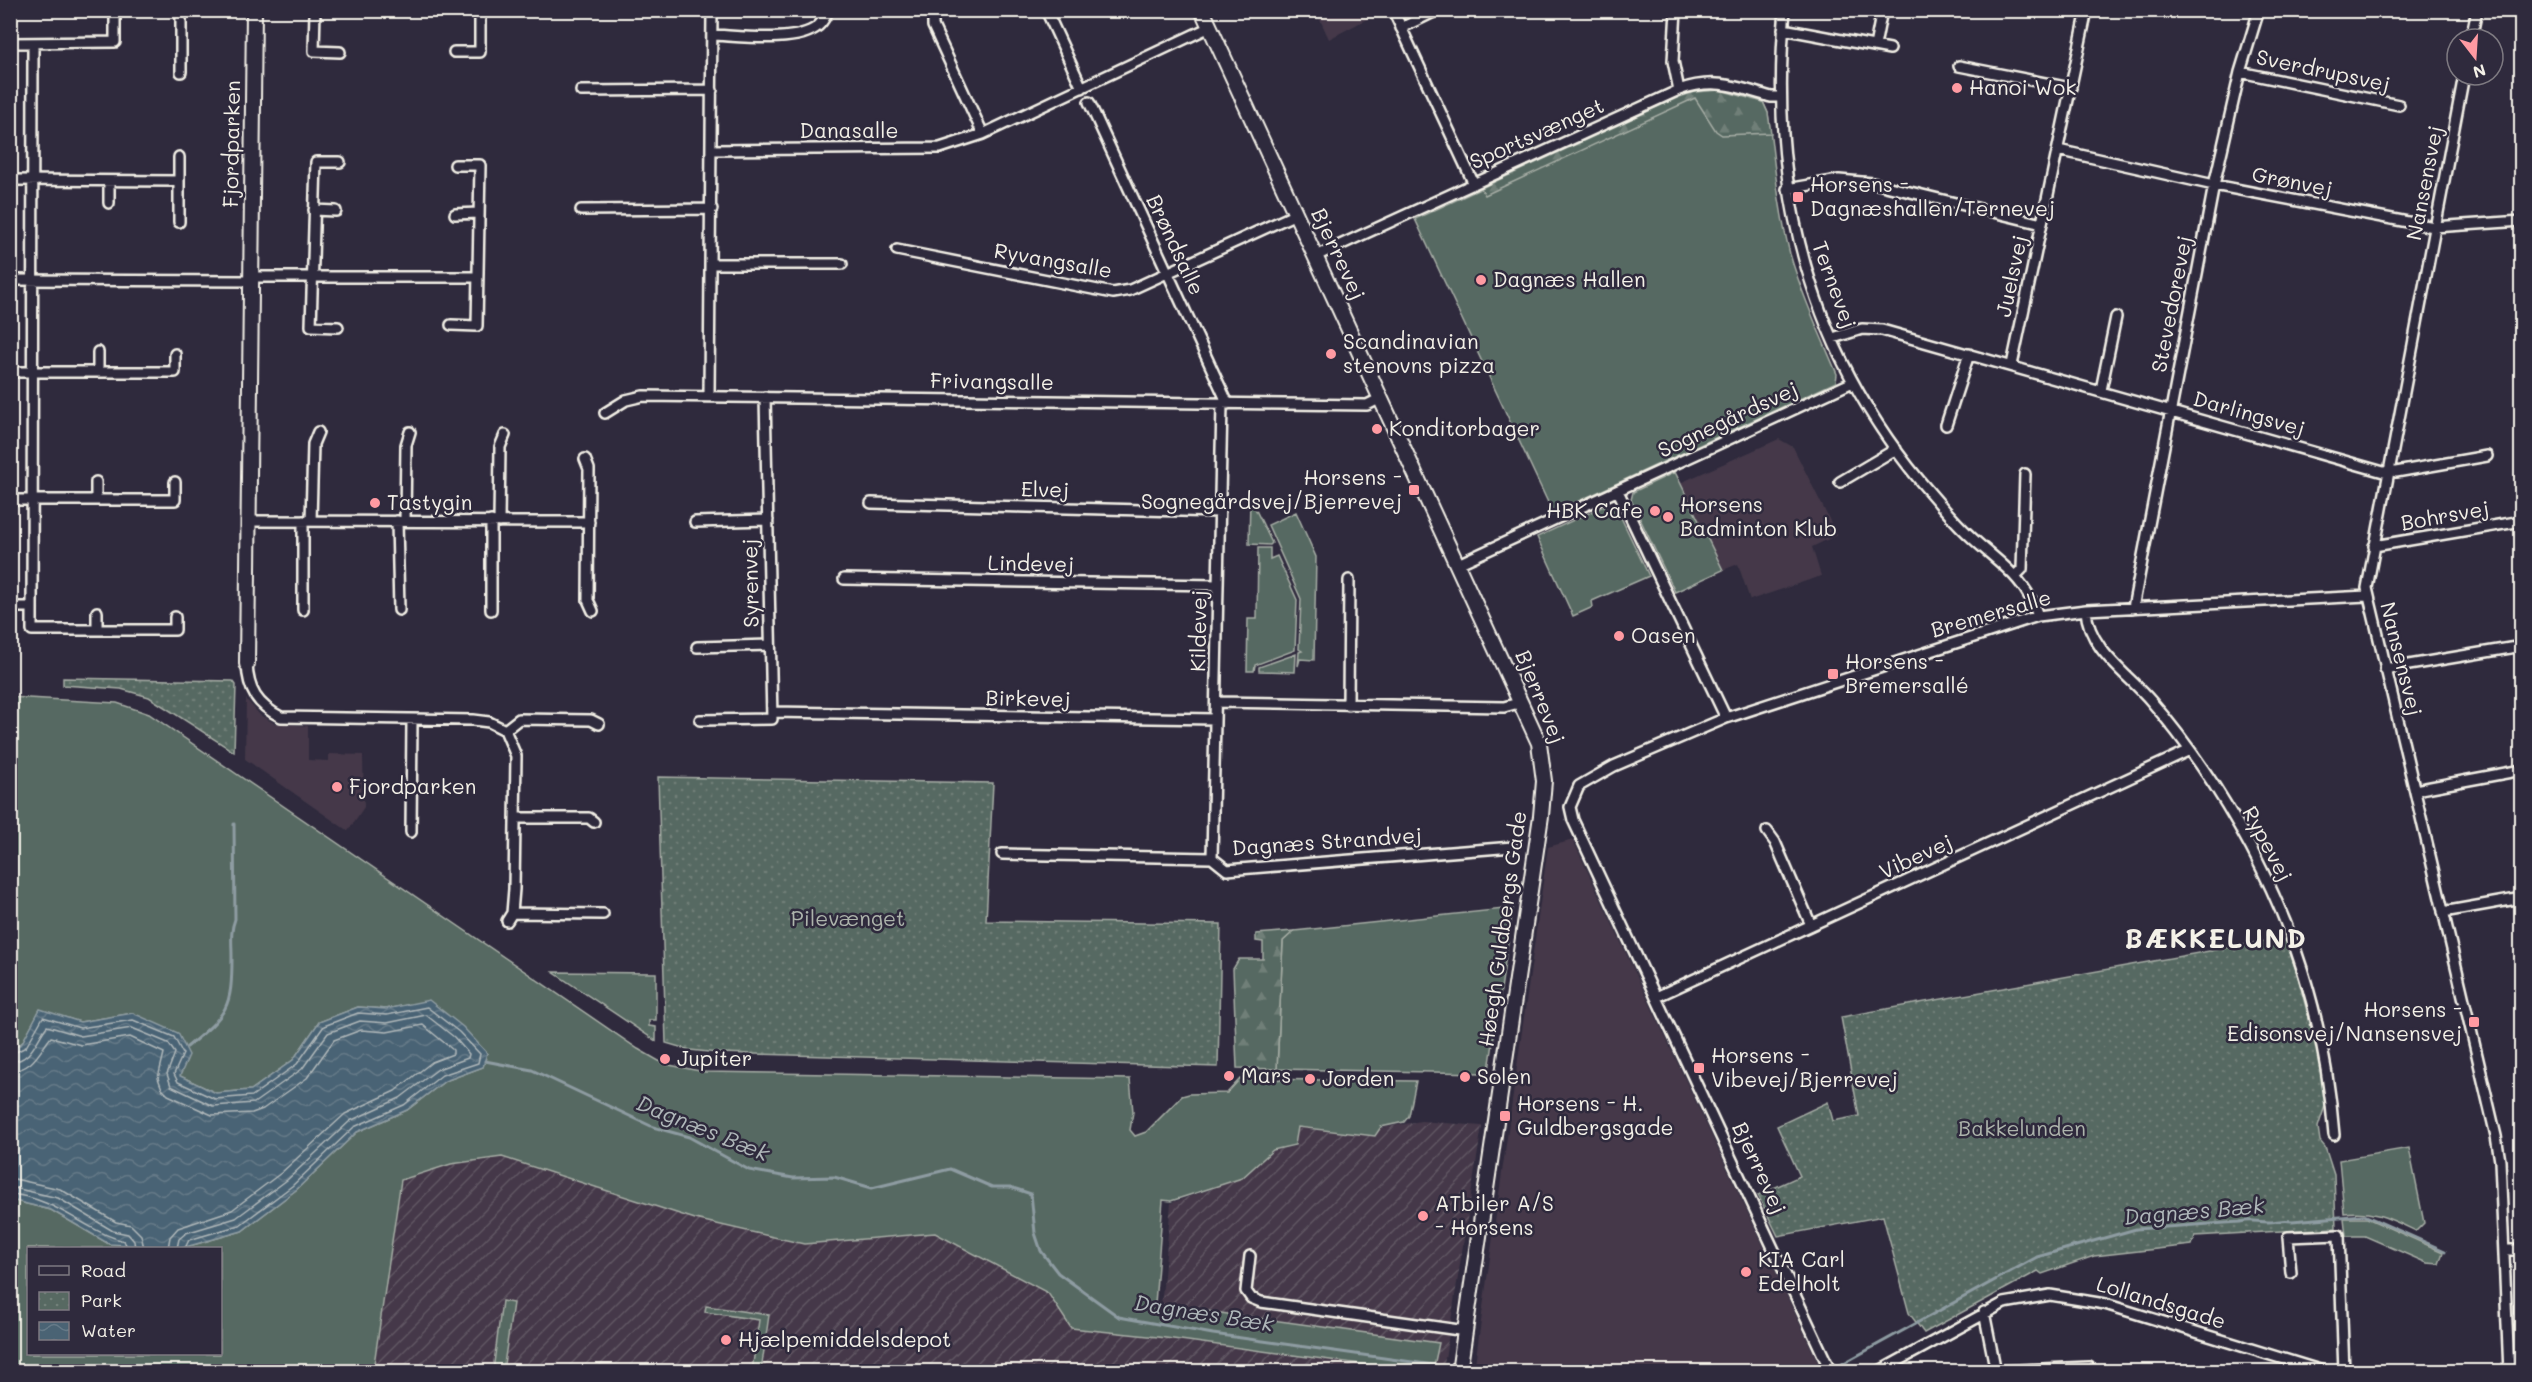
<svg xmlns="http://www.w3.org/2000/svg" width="2532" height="1382" viewBox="0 0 2532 1382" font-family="Mali,sans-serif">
<defs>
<pattern id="industrial-furrows" width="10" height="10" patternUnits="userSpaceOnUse" patternTransform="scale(1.5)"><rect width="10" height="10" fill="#443949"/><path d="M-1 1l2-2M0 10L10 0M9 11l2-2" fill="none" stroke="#605663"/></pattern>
<pattern id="forest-firs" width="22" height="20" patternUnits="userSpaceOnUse" patternTransform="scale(1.5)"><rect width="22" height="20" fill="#576962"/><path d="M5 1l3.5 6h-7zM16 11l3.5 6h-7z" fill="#707f78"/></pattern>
<pattern id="park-dots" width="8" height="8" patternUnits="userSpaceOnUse" patternTransform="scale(1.5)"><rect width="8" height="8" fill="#576962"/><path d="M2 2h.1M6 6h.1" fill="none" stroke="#707f78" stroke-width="1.8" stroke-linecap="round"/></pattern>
<pattern id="water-waves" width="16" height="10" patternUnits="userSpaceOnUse" patternTransform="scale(1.5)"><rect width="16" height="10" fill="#4a6374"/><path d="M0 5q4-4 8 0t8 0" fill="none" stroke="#657a88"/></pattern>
</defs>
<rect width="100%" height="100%" fill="#2f2a3d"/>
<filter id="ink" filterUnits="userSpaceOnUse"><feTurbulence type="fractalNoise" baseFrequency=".0167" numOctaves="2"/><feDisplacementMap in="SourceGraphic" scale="12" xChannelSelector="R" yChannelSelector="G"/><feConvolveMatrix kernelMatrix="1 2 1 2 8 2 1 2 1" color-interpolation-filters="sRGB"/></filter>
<g filter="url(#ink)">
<path fill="#443949" d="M1384,10L1329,39L1316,11V10Z
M1779,439L1793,447L1837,535L1812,547L1821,576L1750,600L1738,564L1723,570L1680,483Z
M246,699L260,715L274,723L308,726V760L329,761V754L363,755L364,807L348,831L245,759Z
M1573,840L1822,1371H1474L1548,847Z"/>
<path fill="url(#industrial-furrows)" d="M1421,1121L1482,1126L1443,1371L373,1372L401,1180L451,1164L502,1157L695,1219L804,1244L935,1233L1048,1293L1071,1328L1158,1337L1171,1203L1243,1178L1273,1151L1295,1146L1298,1128L1376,1136L1381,1128Z"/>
<path fill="#576962" stroke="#a6ada5" stroke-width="1.5" d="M1720,90L1763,102L1768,113C1774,160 1778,207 1790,254C1802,295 1820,334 1837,374L1836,382L1553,513L1415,219L1679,97L1695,92Z
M1675,472L1723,570L1675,592L1631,500L1633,492Z
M1250,498L1272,543L1270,545L1249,544Z
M1608,504L1616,507L1649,576L1592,601L1593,607L1573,616L1537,537Z
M1296,512L1316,557L1314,660L1300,659L1298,666L1299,652L1302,651L1299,649L1301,599L1268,525Z
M1258,548H1270V559L1277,556L1297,600L1295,650L1255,665L1254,671H1247L1248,619H1257Z
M1296,654L1295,672L1259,671V667Z
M10,697L117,703L149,714L638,1049L664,1064L705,1072L1130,1079L1133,1112L1130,1130L1135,1136L1146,1132L1182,1096L1189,1094L1227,1093L1240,1079L1416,1081L1409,1116L1404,1122L1381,1127L1375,1136L1298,1127L1295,1145L1273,1150L1242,1178L1171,1201L1163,1200L1155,1304L1439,1343L1433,1371H1413L1158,1337L1071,1328L1048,1293L935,1233L804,1244L695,1219L502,1157L451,1164L401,1180L373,1371H11V1200L51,1210L109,1244L151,1248H28V1354H220V1248H182L242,1231L296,1190L357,1132L407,1110L445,1081L483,1067L487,1053L429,1001L386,1009L358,1007L319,1022L293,1060L251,1090L216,1093L180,1076L133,1013L80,1022L40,1010L22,1043L11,1050Z
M1513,908L1489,1070L1483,1073L1277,1069L1283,941L1294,931Z
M553,972L656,973V1020H649V1026L656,1027V1041Z
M2409,1148L2424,1223L2416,1231C2391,1219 2372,1209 2344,1213L2339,1160Z
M2344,1218H2367L2443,1252L2439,1264L2427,1263L2365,1236H2346Z
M502,1301L513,1303L503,1371H493Z
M706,1306L769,1315L761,1371H752L759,1320L705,1312Z"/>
<path fill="url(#forest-firs)" stroke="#a6ada5" stroke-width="1.5" d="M1720,90L1763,102L1768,113L1771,133L1722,135L1716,131L1695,98L1485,195L1481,188L1679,97L1695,92Z
M1294,931L1283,941L1277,1069L1237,1068L1233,969L1239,959H1263V942L1256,941V934Z"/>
<path fill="url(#park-dots)" stroke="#a6ada5" stroke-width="1.5" d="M63,678L233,681L236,685L234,752L149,697L121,689L63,685Z
M658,777L993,783L986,921L1221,924L1218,1067L718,1053L690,1050L666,1043Z
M2282,938L2287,943L2297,973L2322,1070L2325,1106L2318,1127L2320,1141L2325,1147L2334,1175L2336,1228L2195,1236L2192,1245L2094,1256L2042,1274L2038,1271L1924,1333L1909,1313L1883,1216L1778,1236L1758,1195L1800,1176L1777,1126L1828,1102L1833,1121L1859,1116L1841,1017Z"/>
<path fill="url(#water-waves)" stroke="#8e9ca2" stroke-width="1.5" d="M429,1000L463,1027L487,1053L483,1067L445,1081L407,1110L357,1132L296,1190L242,1231L182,1248L109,1244L51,1210L11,1200V1050L22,1043L40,1009L80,1022L133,1013L178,1033L189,1055L180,1076L216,1093L251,1090L293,1060L319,1022L358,1007L386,1009Z"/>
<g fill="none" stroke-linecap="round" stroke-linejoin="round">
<path stroke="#b0b8ba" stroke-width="1.5" d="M10,1055L26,1047L43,1017L80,1028L133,1020L174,1037L183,1054L174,1074L178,1082L215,1099L252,1096L297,1064L324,1026L358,1013L387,1015L427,1007L459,1032L480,1054L478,1063L442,1075L404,1105L354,1127L292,1186L240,1225L189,1240L185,1248
M10,1062C32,1061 36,1040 47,1026L81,1036L132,1028L168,1043L175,1053L167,1074L171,1086L213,1106L254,1103L302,1069L328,1033L360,1021L387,1023L426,1015L454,1037L469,1054L468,1058L438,1069L400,1098L350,1121L287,1180L236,1218L186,1233L179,1239L177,1248
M10,1071C33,1070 39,1052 51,1037L81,1045L130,1037L164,1053L158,1078L162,1089L168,1095L212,1115L252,1113L263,1109L307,1078L334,1040L361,1030L387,1032L423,1025L453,1050V1054L432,1062L395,1091L345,1114L281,1173L232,1210L178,1228L170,1237L168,1248
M10,1178L60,1189L116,1222L131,1225L141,1235L144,1248
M10,1187L58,1198L113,1231L128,1234L134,1241L135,1248
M10,1194C57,1198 83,1230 124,1241L128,1248"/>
<path stroke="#8e9ca2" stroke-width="3" d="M10,1027L16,1046
M187,1047C228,1013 232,1009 232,956C232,943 230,932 235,919L234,824
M485,1061L532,1070L653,1127L689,1137L749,1170L793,1178L834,1177L872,1188L950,1169L992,1187H1010L1031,1194L1035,1233L1041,1251L1058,1273L1119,1317L1213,1334L1455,1368
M1465,1369L1481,1372
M1833,1369L2037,1257L2136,1229L2240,1222C2253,1219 2256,1222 2268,1222C2277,1222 2283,1219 2292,1221L2364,1215L2445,1251"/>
<g stroke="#f4f1e8" stroke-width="14">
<path id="street" d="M181,10V72
M315,10L314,51L340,52
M1046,10L1082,88
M1393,10L1473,182
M1676,10L1673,61L1679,90
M1785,10C1768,191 1811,357 1932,495C1944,509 1956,523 1969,535C1998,563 2025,576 2038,616
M933,16V26L983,134
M1401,28L1438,10
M1783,29L1890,49
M712,35C739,36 797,44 818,26C823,22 826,15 829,10
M2471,39L2477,10
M10,43L115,42V10
M33,43L32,630H175V617
M1875,46L1882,10
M454,52H480V10
M1959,66L2071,88
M2240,72L2399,105
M2464,75L2367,588L2496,1136L2500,1161L2509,1372
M581,91L712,90
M1089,102L1228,404
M712,150L940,148L983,134L1210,27
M2058,150L2214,185L2434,227L2522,221
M179,157V222
M10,180L179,181
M1787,189L1839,180L1873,183L2042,224
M109,203V182
M314,210L336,211
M581,210L712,209
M455,214L478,213
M897,250L1113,293L1130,290L1296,214
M1316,256L1679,90C1715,77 1737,87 1771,97H1780
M711,264H842
M252,277H478
M10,280L251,281
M451,325L477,326L480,165H455
M338,327L311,326L316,162H340
M1833,338L1862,329L1882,330L2387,473
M2012,365L2087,10
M10,372H175V354
M98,372V352
M2101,390L2116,317
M709,396L712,10
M605,413L626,400L643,396L1367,405L1381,398
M1946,425L1969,354
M585,459L589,469L588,600L593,611
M2388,470L2396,472L2487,456
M96,482V500
M1840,482L1896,449
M1618,491L1726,718
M10,500H175V482
M871,503L1219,512
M248,521L589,522
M311,521L313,444L318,432
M397,521L399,610
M405,521L406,445L410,432
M491,521V610
M499,522L500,447L505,435
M695,522L768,520
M2374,546L2522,521
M1458,564L1853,382
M2016,575L2022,569L2025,474
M844,579L1217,585
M10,607H32
M2133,608L2214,185L2240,72L2259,10
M303,610V521
M2086,610C2088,649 2128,674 2151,701C2174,727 2195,756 2214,785C2284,894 2324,1005 2334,1135
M97,612V630
M697,647L770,645
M247,664C248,690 257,705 281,717L473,720L489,722L505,730L516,756L514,889L512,913L507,921
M2385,669L2522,646
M1216,702L1504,707L1522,702
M1348,705L1349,580
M772,712L1215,719
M700,720L772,719L765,397
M505,730L519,719L591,720L599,724
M2415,790L2522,770
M515,818H589L594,822
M1767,831L1775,842L1811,925
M411,832L412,720
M1002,854L1212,858L1227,870L1513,847
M1212,858L1222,405
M2443,912L2522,898
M512,913L603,914
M1656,997L2190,750
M2504,1250H2522
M1250,1256L1246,1291L1251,1298L1261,1302L1466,1331
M2291,1273L2288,1237L2339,1235L2344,1372
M1984,1312L1996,1372
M1996,1371L2089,1367
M1831,1372L1573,820L1570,807L1579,786L1614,766L1726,718L2038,616L2086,610L2367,596
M1878,1372L2004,1303L2050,1295L2105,1304L2326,1372"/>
</g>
<g stroke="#f4f1e8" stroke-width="18">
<path id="secondary" d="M1202,10L1539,743L1544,781L1541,816L1459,1372
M247,664L254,10"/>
</g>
<use href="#street" stroke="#2f2a3d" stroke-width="9"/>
<use href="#secondary" stroke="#2f2a3d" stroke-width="14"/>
</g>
</g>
<g fill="#ff9aa2" stroke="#2f2a3d" stroke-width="2">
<circle cx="1957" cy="88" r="6"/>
<rect x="1792" y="191" width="12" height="12" rx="3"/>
<circle cx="1481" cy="280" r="6"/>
<circle cx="1331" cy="354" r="6"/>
<circle cx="1377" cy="429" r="6"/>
<rect x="1408" y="484" width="12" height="12" rx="3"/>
<circle cx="375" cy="503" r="6"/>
<circle cx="1655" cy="511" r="6"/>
<circle cx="1668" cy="517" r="6"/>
<circle cx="1619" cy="636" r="6"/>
<rect x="1827" y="668" width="12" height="12" rx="3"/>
<circle cx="337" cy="787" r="6"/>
<rect x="2468" y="1016" width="12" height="12" rx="3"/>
<circle cx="665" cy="1059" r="6"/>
<rect x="1693" y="1062" width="12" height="12" rx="3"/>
<circle cx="1229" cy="1076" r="6"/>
<circle cx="1465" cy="1077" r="6"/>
<circle cx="1310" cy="1079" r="6"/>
<rect x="1499" y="1110" width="12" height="12" rx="3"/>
<circle cx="1423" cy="1216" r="6"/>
<circle cx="1746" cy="1272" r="6"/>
<circle cx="726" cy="1340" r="6"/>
</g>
<g text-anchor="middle" stroke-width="5" stroke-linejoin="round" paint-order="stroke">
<g font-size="21" fill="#f4f1e8" stroke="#2f2a3d">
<text transform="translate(2323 71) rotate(12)" y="7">Sverdrupsvej</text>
<text x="849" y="138">Danasalle</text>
<text transform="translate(1537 134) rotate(-24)" y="7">Sportsvænget</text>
<text transform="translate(232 144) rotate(-89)" y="7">Fjordparken</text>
<text transform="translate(2292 182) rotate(11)" y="7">Grønvej</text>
<text transform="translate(2425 183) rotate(-79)" y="7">Nansensvej</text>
<text transform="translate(1175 245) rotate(65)" y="7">Brøndsalle</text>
<text transform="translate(1338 254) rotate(65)" y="7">Bjerrevej</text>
<text transform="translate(1053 261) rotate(10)" y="7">Ryvangsalle</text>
<text transform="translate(2012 276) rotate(-78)" y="7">Juelsvej</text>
<text transform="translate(1834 285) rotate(70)" y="7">Ternevej</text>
<text transform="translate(2172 304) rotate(-79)" y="7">Stevedorevej</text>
<text transform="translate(992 382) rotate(1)" y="7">Frivangsalle</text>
<text transform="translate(2249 414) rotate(16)" y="7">Darlingsvej</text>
<text transform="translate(1728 420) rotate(-25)" y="7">Sognegårdsvej</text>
<text transform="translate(1045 490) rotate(1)" y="7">Elvej</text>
<text transform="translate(2445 516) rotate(-10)" y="7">Bohrsvej</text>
<text transform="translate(1031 564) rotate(1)" y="7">Lindevej</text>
<text transform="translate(751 583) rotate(-91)" y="7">Syrenvej</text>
<text transform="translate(1991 614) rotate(-16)" y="7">Bremersalle</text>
<text transform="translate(1199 631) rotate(-89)" y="7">Kildevej</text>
<text transform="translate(2401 659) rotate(76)" y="7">Nansensvej</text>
<text transform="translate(1540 697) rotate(68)" y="7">Bjerrevej</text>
<text transform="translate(1028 699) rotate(1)" y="7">Birkevej</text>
<text transform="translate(1327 842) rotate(-4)" y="7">Dagnæs Strandvej</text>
<text transform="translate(2267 844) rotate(62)" y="7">Rypevej</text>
<text transform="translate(1916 857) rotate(-25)" y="7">Vibevej</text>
<text transform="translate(1503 929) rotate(-82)" y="7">Høegh Guldbergs Gade</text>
<text transform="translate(1759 1168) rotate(65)" y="7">Bjerrevej</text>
<text transform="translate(2161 1303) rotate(17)" y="7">Lollandsgade</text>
</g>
<g font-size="21" fill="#f4f1e8" stroke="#2f2a3d" text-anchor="start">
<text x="1969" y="95">Hanoi Wok</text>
<text x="1810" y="192">Horsens -<tspan x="1810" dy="24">Dagnæshallen/Ternevej</tspan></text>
<text x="1493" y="287">Dagnæs Hallen</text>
<text x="1343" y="349">Scandinavian<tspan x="1343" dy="24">stenovns pizza</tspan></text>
<text x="1389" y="436">Konditorbager</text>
<text x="1402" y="485" text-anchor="end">Horsens -<tspan x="1402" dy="24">Sognegårdsvej/Bjerrevej</tspan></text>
<text x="387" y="510">Tastygin</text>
<text x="1680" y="512">Horsens<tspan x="1680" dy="24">Badminton Klub</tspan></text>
<text x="1643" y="518" text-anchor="end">HBK Cafe</text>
<text x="1631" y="643">Oasen</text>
<text x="1845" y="669">Horsens -<tspan x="1845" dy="24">Bremersallé</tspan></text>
<text x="349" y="794">Fjordparken</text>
<text x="2462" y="1017" text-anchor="end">Horsens -<tspan x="2462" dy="24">Edisonsvej/Nansensvej</tspan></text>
<text x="1711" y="1063">Horsens -<tspan x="1711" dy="24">Vibevej/Bjerrevej</tspan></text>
<text x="677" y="1066">Jupiter</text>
<text x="1241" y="1083">Mars</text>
<text x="1477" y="1084">Solen</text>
<text x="1322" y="1086">Jorden</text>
<text x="1517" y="1111">Horsens - H.<tspan x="1517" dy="24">Guldbergsgade</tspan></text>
<text x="1435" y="1211">ATbiler A/S<tspan x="1435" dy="24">- Horsens</tspan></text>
<text x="1758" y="1267">KIA Carl<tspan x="1758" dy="24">Edelholt</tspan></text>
<text x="738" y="1347">Hjælpemiddelsdepot</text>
</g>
<g font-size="21" fill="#adb4ac" stroke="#2f2a3d">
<text x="848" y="926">Pilevænget</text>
<text x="2022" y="1136">Bakkelunden</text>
</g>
<g font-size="22" font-style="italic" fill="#b0b8ba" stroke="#2f2a3d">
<text transform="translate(703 1128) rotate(22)" y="8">Dagnæs Bæk</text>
<text transform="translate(2194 1211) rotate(-5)" y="8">Dagnæs Bæk</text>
<text transform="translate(1204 1313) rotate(9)" y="8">Dagnæs Bæk</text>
</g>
<g font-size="27" font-weight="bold" letter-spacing="1.5" fill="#f4f1e8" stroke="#2f2a3d">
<text x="2216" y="948">BÆKKELUND</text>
</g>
</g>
<rect width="2532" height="1382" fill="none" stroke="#2f2a3d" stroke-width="36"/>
<rect x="18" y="18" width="2496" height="1346" fill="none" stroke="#f4f1e8" stroke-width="2" filter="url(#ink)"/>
<rect x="27" y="1247" width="195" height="108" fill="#2f2a3d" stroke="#7e7a81" stroke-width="1.5"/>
<rect x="39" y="1266" width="30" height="9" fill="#2f2a3d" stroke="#7e7a81" stroke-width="1.5"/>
<text x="81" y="1277" font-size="18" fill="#f4f1e8">Road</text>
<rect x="39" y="1292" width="30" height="18" fill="url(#park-dots)" stroke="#7e7a81" stroke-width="1.5"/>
<text x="81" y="1307" font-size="18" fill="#f4f1e8">Park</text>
<rect x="39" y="1322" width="30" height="18" fill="url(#water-waves)" stroke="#7e7a81" stroke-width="1.5"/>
<text x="81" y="1337" font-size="18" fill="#f4f1e8">Water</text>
<g transform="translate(2475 57) rotate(163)"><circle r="28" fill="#2f2a3d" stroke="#7e7a81" stroke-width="1.5"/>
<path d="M0-4.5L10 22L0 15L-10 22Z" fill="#ff9aa2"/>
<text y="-9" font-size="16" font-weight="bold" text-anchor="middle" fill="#f4f1e8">N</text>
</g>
</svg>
